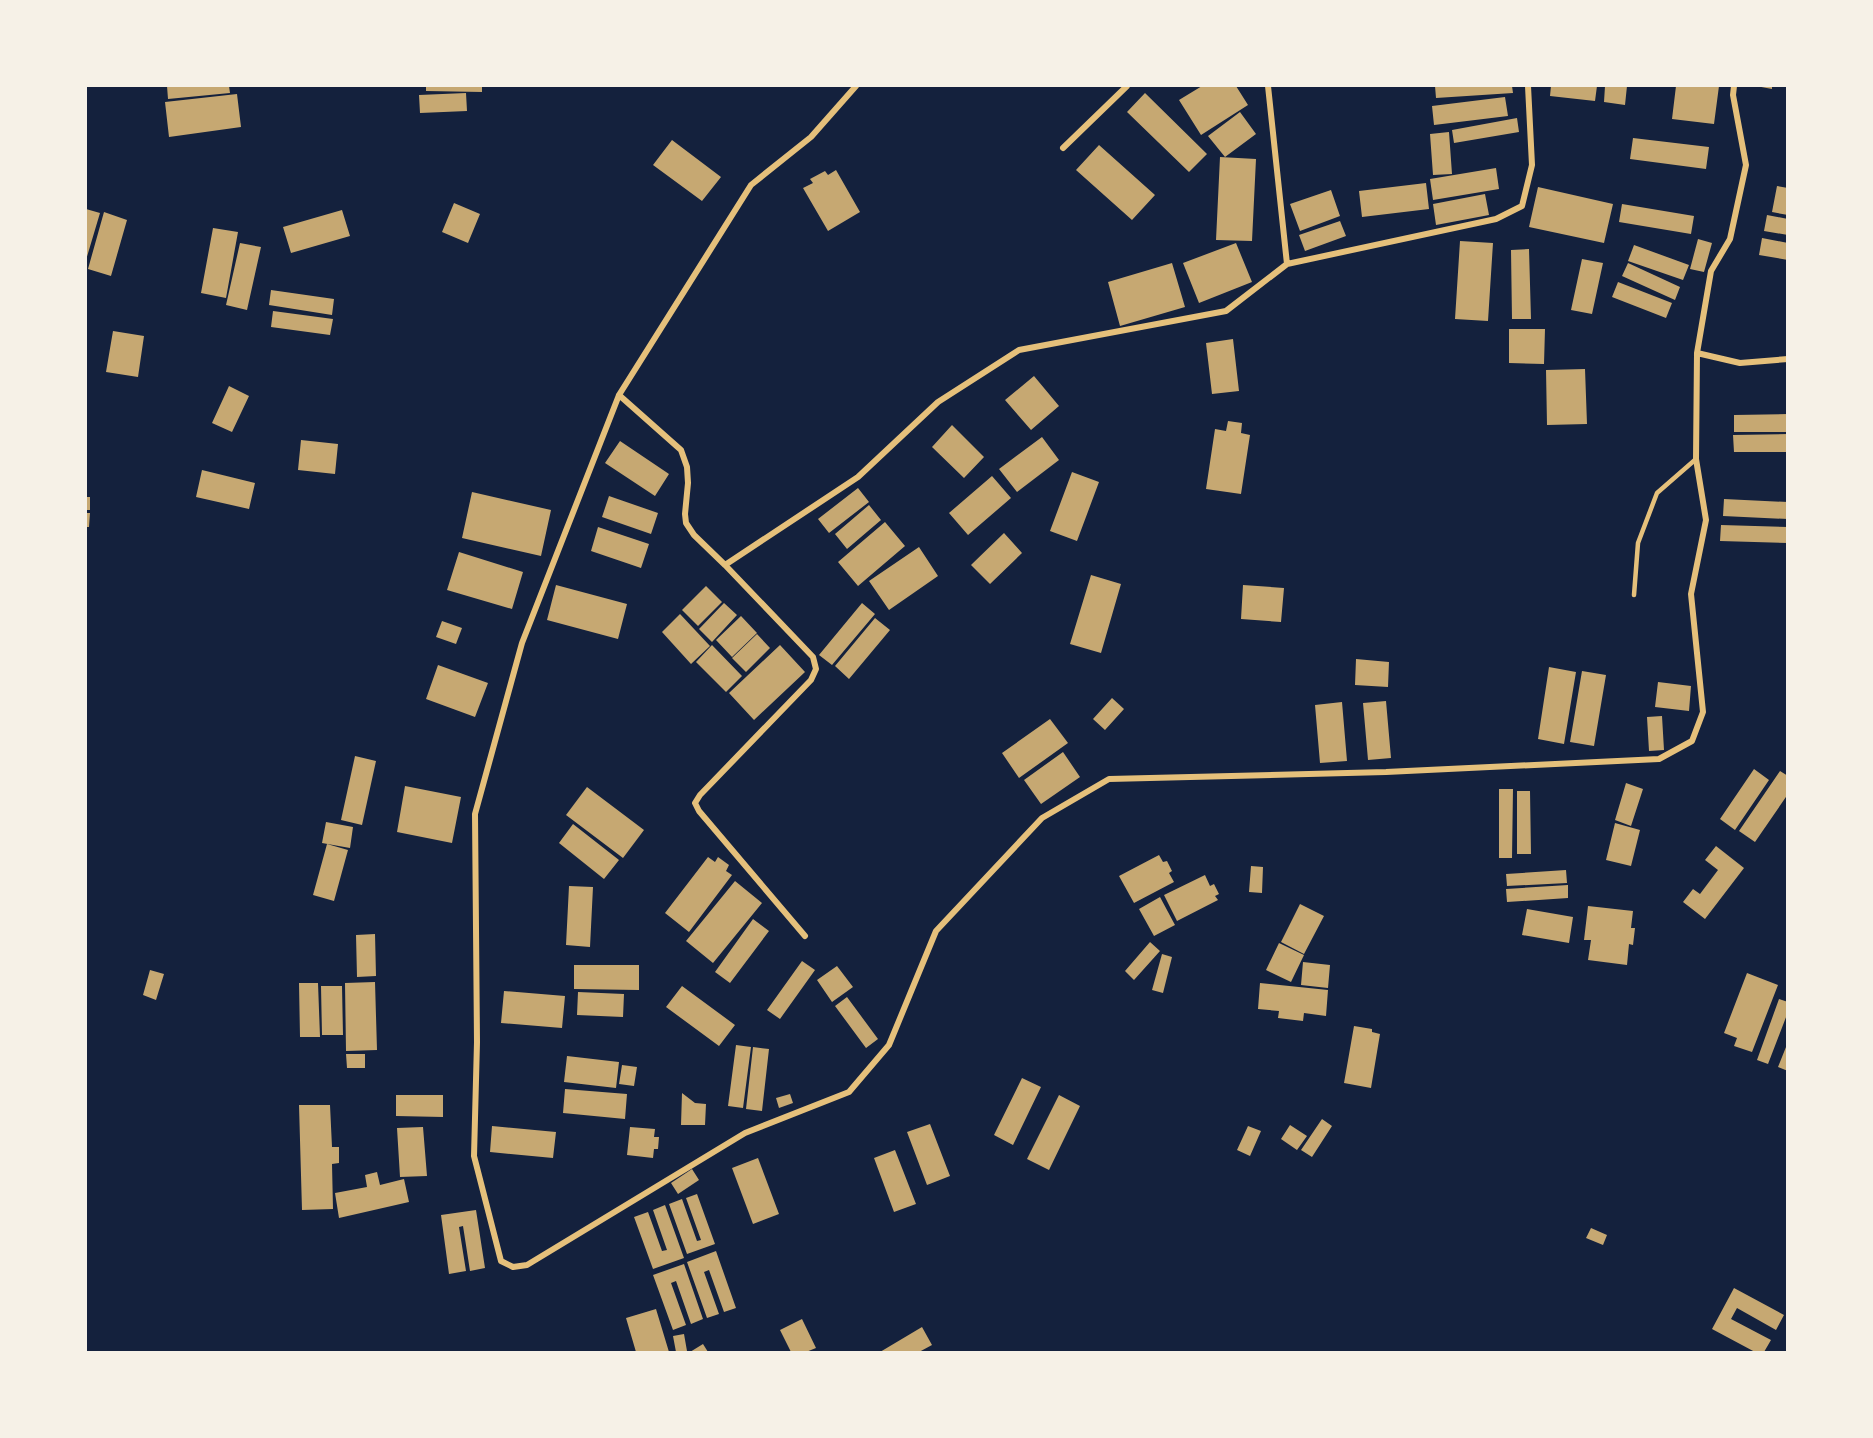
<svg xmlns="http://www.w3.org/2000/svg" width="1873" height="1438" viewBox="0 0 1873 1438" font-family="'Public Sans',sans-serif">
<rect width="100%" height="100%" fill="#14213d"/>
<path fill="#c6a872" d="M167,86H229L230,93L168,99Z
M426,86H482V92L426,91Z
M1202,86H1236L1248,105L1201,135L1179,100Z
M1435,86H1512L1513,93L1436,98Z
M1551,86H1597L1595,101L1550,96Z
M1605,86H1627L1625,105L1604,102Z
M1676,86H1719L1714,124L1672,119Z
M1756,86H1772V89Z
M466,93L467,111L420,113L419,95Z
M1145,93L1207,154L1189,172L1127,112Z
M237,94L241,127L169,137L165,102Z
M1505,97L1508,116L1434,125L1432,106Z
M1240,112L1256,134L1225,157L1208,136Z
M1517,118L1519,132L1454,143L1452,130Z
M1449,132L1452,174L1433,175L1430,134Z
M1633,138L1709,147L1706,169L1630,159Z
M672,140L721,177L702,201L653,165Z
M1099,145L1155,195L1132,220L1076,170Z
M1220,157L1256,159L1252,241L1216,240Z
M1496,168L1499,189L1433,200L1430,179Z
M836,170L860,212L828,231L803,188L813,183L810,179L825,171L828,175Z
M1426,183L1429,209L1362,217L1359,191Z
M1777,186L1788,188V215L1772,212Z
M1538,187L1613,204L1604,243L1529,227Z
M1331,190L1340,216L1300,231L1290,204Z
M1485,194L1489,215L1436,225L1433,204Z
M454,203L480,214L468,243L442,232Z
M1622,204L1694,216L1691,234L1619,222Z
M86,209L100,213L86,260Z
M342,210L350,236L291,253L283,227Z
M104,212L127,220L111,276L88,269Z
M1767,215L1788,219V235L1764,231Z
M1340,221L1346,236L1305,251L1299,235Z
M213,228L238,232L226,298L201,293Z
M1762,238L1788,243V260L1759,255Z
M1698,239L1712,243L1704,272L1690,269Z
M1460,241L1493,243L1488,321L1455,319Z
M240,243L261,247L247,310L226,305Z
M1236,243L1252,282L1199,303L1183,263Z
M1634,245L1689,265L1683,280L1628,261Z
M1529,249L1531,319H1512L1511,250Z
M1582,259L1603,263L1592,314L1571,310Z
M1172,263L1185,307L1120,326L1108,282Z
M1628,263L1680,287L1675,300L1622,276Z
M1618,282L1672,303L1666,318L1612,297Z
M271,290L334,299L332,315L269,305Z
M273,311L333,319L330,335L271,327Z
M1509,329H1545L1544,364L1509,363Z
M113,331L144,336L138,377L106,372Z
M1233,339L1239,391L1212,394L1206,343Z
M1585,369L1587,424L1547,425L1546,370Z
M1034,376L1059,406L1031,430L1005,400Z
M229,386L249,396L232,432L212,423Z
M1788,414V432H1734V415Z
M1228,421L1242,423L1241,433L1250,435L1241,494L1206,489L1215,429L1226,431Z
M952,425L984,457L964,478L932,447Z
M1788,434V452H1734L1733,435Z
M1042,437L1059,460L1017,492L999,469Z
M301,440L338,444L335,474L298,470Z
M620,441L669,474L655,496L605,463Z
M202,470L255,483L249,509L196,497Z
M1072,472L1099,482L1077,541L1050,531Z
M992,476L1011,498L968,535L949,513Z
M858,488L869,502L829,533L818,519Z
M472,492L551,510L541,556L462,538Z
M609,496L658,513L651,534L602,517Z
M86,497H90V510H86Z
M1724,499L1788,502V519L1723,516Z
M869,505L881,520L847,549L835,534Z
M86,513H90L89,527H86Z
M885,522L905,546L858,586L838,562Z
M1721,525L1788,527V543L1720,541Z
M598,527L649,544L641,568L591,551Z
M1004,533L1022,553L990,584L971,565Z
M919,547L938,576L889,610L869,581Z
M459,552L523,572L512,609L447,590Z
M1091,575L1121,584L1101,653L1070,644Z
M556,585L627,604L618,639L547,620Z
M1243,585L1284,588L1281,622L1241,619Z
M706,586L722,602L698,626L682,610Z
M724,603L737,615L712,642L699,629Z
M862,603L875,614L832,665L819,655Z
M680,614L710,646L691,664L662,632Z
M741,616L757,633L732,657L716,640Z
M875,618L890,630L849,679L835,666Z
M442,621L462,628L456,644L436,637Z
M757,634L770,648L746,672L732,658Z
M712,645L742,676L726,692L696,662Z
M780,645L805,672L754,720L729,693Z
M1356,659L1389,662L1388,687L1355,685Z
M438,665L488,683L475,717L426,699Z
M1549,667L1576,672L1564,744L1538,739Z
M1582,671L1606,675L1594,746L1570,742Z
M1658,682L1691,686L1689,711L1655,707Z
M1112,698L1124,709L1105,730L1093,719Z
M1386,701L1391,758L1368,760L1363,703Z
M1342,702L1347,761L1320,763L1315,705Z
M1662,716L1664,750L1649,751L1647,717Z
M1050,719L1068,743L1019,778L1002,753Z
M1063,752L1080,777L1041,804L1024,780Z
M355,756L376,761L362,825L341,820Z
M1754,769L1769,780L1735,830L1720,819Z
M1780,771L1788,776V794L1755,842L1739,831Z
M1626,783L1643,789L1631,826L1615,820Z
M405,786L461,797L452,843L397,832Z
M587,787L644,830L623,858L566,815Z
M1499,789H1513L1512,858H1499Z
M1517,791H1530L1531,854H1517Z
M326,822L353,827L350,848L322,843Z
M1615,823L1640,830L1631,866L1606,860Z
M573,824L619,860L604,879L559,843Z
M327,844L348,850L334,901L313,895Z
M1716,846L1744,868L1705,919L1683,902L1693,889L1700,894L1718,870L1705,860Z
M1159,855L1163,862L1167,861L1172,871L1169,873L1174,882L1134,903L1119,876Z
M708,857L715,862L718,857L729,865L726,871L732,875L689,932L665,913Z
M1251,866L1263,867L1262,893L1249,892Z
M1566,870L1567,883L1507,886L1506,874Z
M1205,875L1210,886L1214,884L1219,894L1215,896L1218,900L1177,921L1164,895Z
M735,881L762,903L713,963L686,941Z
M1568,885V898L1507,902L1506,889Z
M569,886L593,887L590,947L566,945Z
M1160,897L1175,925L1154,936L1139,909Z
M1300,904L1324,916L1304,954L1281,942Z
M1588,906L1633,911L1631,928H1635L1633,945L1629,944L1627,965L1588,960L1591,940H1584Z
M1527,909L1573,917L1569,943L1522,935Z
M753,919L769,931L730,983L715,972Z
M375,934L376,976L357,977L356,935Z
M1150,942L1160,951L1134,980L1125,971Z
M1279,943L1304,955L1291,982L1266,970Z
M1162,954L1172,957L1163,993L1152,990Z
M802,961L815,970L780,1019L767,1010Z
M1303,962L1330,965L1328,988L1301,985Z
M574,965H639V990L574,989Z
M837,966L853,987L832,1002L817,980Z
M150,970L164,974L156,1000L143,995Z
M1747,973L1778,985L1752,1052L1734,1046L1737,1038L1724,1033Z
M375,982L377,1050L346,1051L345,983Z
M299,983H318L320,1037H300Z
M1260,983L1328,990L1326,1016L1304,1013L1303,1021L1278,1018L1279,1011L1258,1009Z
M321,986H342L343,1035H322Z
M682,986L735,1025L719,1046L666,1007Z
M504,991L565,996L562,1028L501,1023Z
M578,992L624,994L623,1017L577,1015Z
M847,997L878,1039L866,1048L835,1006Z
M1779,999L1788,1002V1012L1768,1064L1757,1060Z
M1354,1026L1372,1029V1032L1380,1034L1371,1088L1344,1083Z
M1788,1042V1071L1778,1067Z
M736,1045L751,1047L743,1108L728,1106Z
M753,1047L769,1049L762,1111L746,1109Z
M346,1054H365V1068H347Z
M567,1056L619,1062L616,1088L564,1082Z
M622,1065L637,1067L634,1086L619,1084Z
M1022,1078L1041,1087L1013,1145L994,1135Z
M565,1089L627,1094L625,1119L563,1113Z
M682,1093L695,1103L706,1104L705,1125H681Z
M790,1094L793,1103L779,1108L776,1098Z
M396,1095H443V1117L396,1116Z
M1059,1095L1080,1106L1049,1170L1027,1159Z
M299,1105H330L332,1147H339V1163L332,1164L333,1209L302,1210Z
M1322,1119L1332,1126L1312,1157L1301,1150Z
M930,1124L950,1176L927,1185L907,1132Z
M1290,1125L1307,1136L1297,1150L1281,1139Z
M492,1126L556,1132L553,1158L490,1152Z
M1248,1126L1261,1131L1250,1156L1237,1150Z
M423,1127L427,1176L400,1177L397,1128Z
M630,1127L655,1129L654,1137H659L658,1149H654L653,1158L627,1155Z
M895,1150L916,1204L894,1212L874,1158Z
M758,1158L779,1214L753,1224L732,1168Z
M692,1169L699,1180L678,1194L671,1183Z
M377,1172L380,1185L404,1179L409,1202L339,1218L335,1193L367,1187L365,1175Z
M697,1194L715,1244L687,1254L669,1204L682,1199L697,1241L701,1240L686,1198Z
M665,1205L684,1258L653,1269L634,1217L648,1212L662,1251L667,1250L653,1210Z
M476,1210L485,1268L470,1271L463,1226L459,1227L466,1271L449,1274L441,1215Z
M1591,1228L1607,1235L1603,1245L1586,1238Z
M716,1251L736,1308L724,1312L709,1270L704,1272L719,1314L707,1318L687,1262Z
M684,1264L703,1319L691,1324L676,1281L671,1283L686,1325L673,1330L653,1275Z
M1734,1288L1784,1315L1776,1330L1737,1308L1731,1319L1771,1340L1764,1352H1755L1712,1329Z
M656,1309L669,1352H636L626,1318Z
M802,1319L816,1348L806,1352H791L780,1330Z
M922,1327L932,1345L919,1352H880Z
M684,1334L687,1351L676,1352L673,1336Z
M703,1344L708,1352H690Z"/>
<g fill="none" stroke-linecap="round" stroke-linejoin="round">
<path stroke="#e5c07b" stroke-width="4.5" d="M1634,595L1638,543L1657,493L1696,459"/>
<path stroke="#e5c07b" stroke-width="6" d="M856,86L811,137L751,185L619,395L522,643L475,814L477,1042L474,1156L501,1261L513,1267L527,1265L745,1133L849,1092L889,1045L936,931L1042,818L1109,779L1386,772L1659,759L1692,741L1703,712L1691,594L1706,520L1696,459L1697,353L1711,271L1730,239L1746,165L1733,95L1734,86
M1063,148L1127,86
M1287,264L1496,219L1522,206L1532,165L1528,86
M1697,353L1740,363L1788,359
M619,395L681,450L687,467L688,483L685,514L686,523L694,535L725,565
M805,936L699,811L695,803L700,795L811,680L816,669L813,657L725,565L858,477L938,402L1019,350L1226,311L1287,264L1268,86"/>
</g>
<rect width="1873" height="1438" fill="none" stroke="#f6f1e7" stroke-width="174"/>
</svg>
